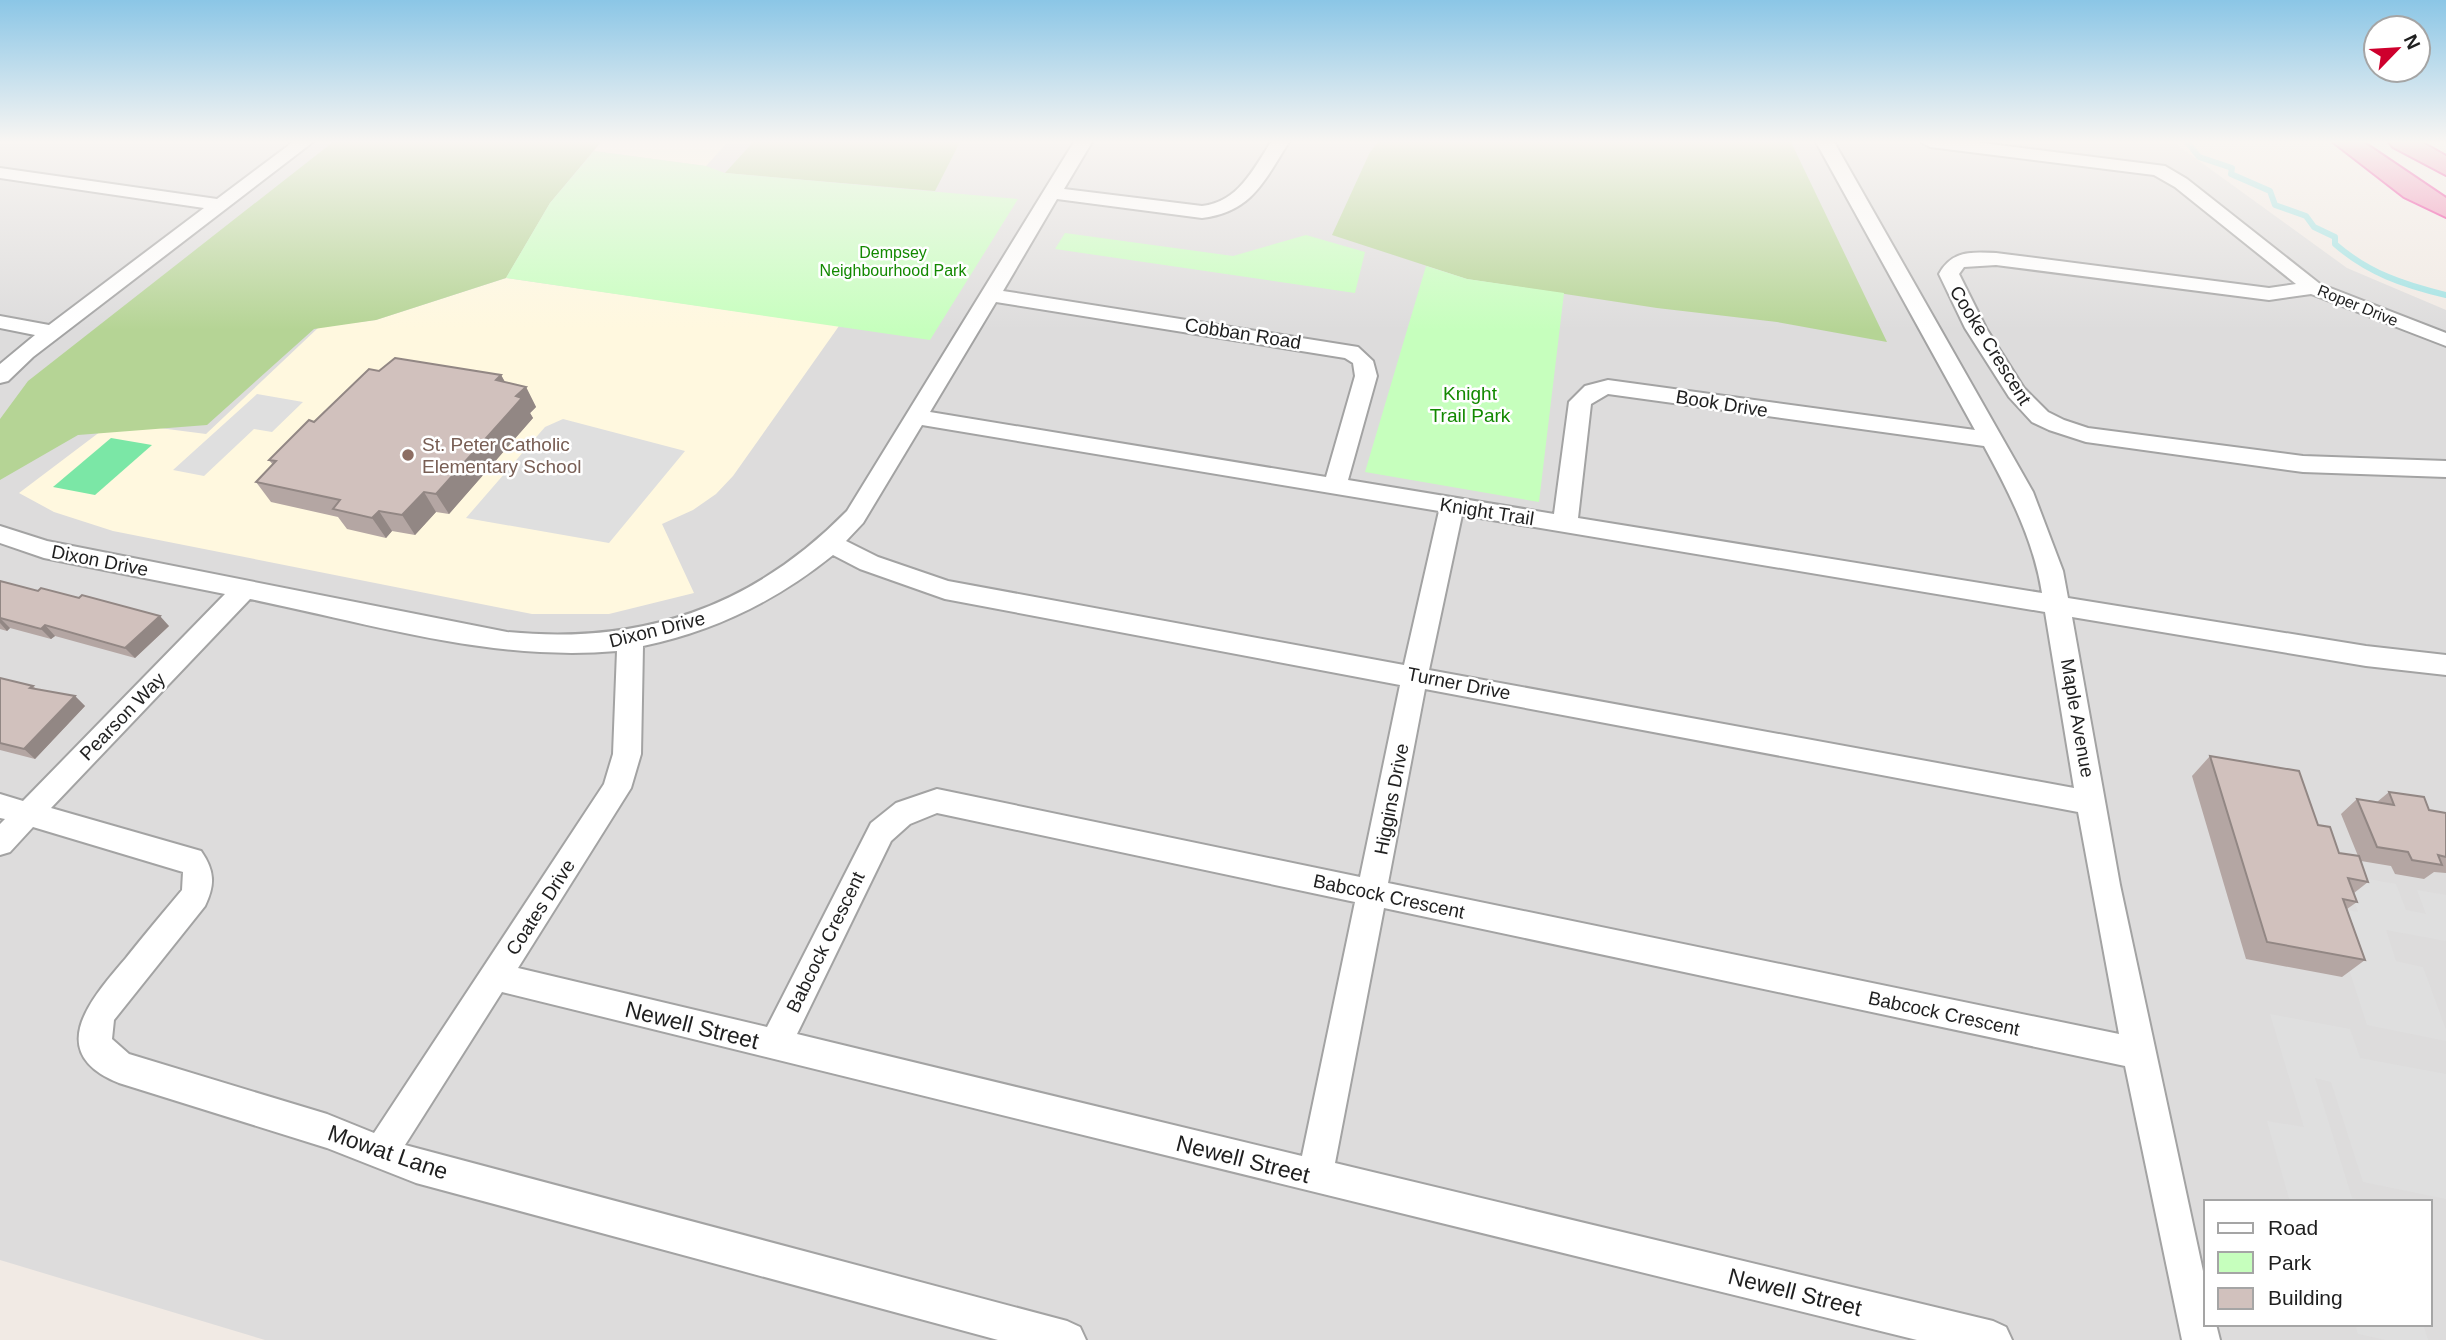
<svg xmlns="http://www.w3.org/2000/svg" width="2446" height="1340" viewBox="0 0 2446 1340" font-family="Arial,sans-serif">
<rect width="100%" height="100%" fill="#f1eae4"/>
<path fill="#dddcdc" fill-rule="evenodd" d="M0,142H2173L2347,268L2446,310V1340H265L0,1260ZM2206,1202H2430V1324H2206Z"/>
<path fill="#fff8df" d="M601,142H728L706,166L594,151Z
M506,278L839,326L733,476L716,494L693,510L662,524L694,593L609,614H532L113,531L54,512L19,493L113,422L206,434L319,327L376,320Z"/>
<path fill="#b5d495" d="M333,142H601L550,203L506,278L376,320L314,329L207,425L78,435L0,480V419L28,381Z
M753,142H960L935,191L725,173Z
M1378,142H1791L1887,342L1777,322L1657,308L1467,279L1332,235L1370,152Z"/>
<path fill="#c6ffbd" d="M594,151L706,166L725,173L1018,199L930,340L506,278L550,203Z
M1065,233L1233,256L1306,235L1365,252L1355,293L1055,249Z
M1426,266L1467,279L1564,293L1539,502L1365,472Z"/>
<path fill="#7be7a6" d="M111,438L152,445L95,495L53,487Z"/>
<path fill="#dfdfdf" d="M257,394L303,402L272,432L254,429L204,476L173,470Z
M563,419L685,451L609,543L466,518L545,427Z
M2346,875L2396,884L2406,910L2426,914L2417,890L2446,895V941L2386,930L2396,961L2423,967L2446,1030V1041L2367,1025L2329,907L2358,912Z
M2270,1014L2350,1029L2360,1058L2446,1074V1199L2363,1182L2331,1082L2315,1078L2352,1198L2369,1202H2290L2267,1121L2304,1127Z
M2355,1324H2423L2428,1340H2385L2358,1334Z"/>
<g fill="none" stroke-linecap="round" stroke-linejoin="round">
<path stroke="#a0e2e3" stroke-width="6" d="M2187,142L2199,157L2232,168L2231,174L2270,191L2275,205L2306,216L2314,227L2335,237V244C2368,273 2404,285 2446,295"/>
<g stroke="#a3a3a3" stroke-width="4">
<path id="minor" d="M293,142H313L33,357L8,381L0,383V364L35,335L0,328V316L49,325L204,208L0,178V168L217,199Z
M1074,142H1092L1064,189L1202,206C1238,202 1253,170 1271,142H1289C1264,181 1252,212 1202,218L1057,199L1003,291L1358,347L1373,361L1377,376L1348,480L1554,514L1569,402L1585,386L1608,380L1975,430L1816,142H1834L2033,492L2063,571L2068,598L2366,646L2446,655V675L2366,666L2072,617L2120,885L2206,1285V1324H2216L2220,1340H2182L2125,1066L1384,908L1335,1163L1993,1321L2006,1327L2012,1340H1917L502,992L405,1145L1067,1321L1080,1327L1086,1340H998L416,1183L327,1148L119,1083C42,1052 93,997 126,958C144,935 163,913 182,890L183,872L33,827L10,852L0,855V824L5,819L0,818V794L23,801L225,594L44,558L0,543V526L47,541L507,632C641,645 752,608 847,511ZM996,302L1345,358L1353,363L1355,376L1326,477L930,412ZM1608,394L1984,446C2009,492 2034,541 2042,593L1578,518L1591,404ZM922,425L1439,511L1404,665L948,581L878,557L846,541L863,523ZM1462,515L2045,612L2074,788L1429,670ZM833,555L860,569L945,599L1400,685L1360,877L937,789L896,803L871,823L767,1027L518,968L631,788L641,754L643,646C715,631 776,601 833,555ZM250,599C371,624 492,662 617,651L613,754L604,784L374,1133L327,1114L129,1054L112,1039L114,1020L205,906C215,885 215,871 201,851L51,808ZM1425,689L2078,812L2119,1034L1388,883ZM937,813L1355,902L1302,1156L797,1034L891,841L910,824Z
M1921,142H1974L2165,166L2187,179L2320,284L2446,333V346L2311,294L2269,300L1996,265L1964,267L1959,274L1986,328L2024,388L2048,412L2064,420L2088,428L2303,456L2446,461V477L2303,472L2086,442L2049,430L2032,422L2009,397L1965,328L1939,274C1952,250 1972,252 1996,253L2269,288L2296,284L2175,187L2154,175L1930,147Z"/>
</g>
<g stroke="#ec148d" stroke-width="4">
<path id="highway" d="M2333,142H2363L2446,198V217L2404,197Z
M2389,142H2421L2446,156V175L2393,147Z"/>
</g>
<use href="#minor" fill="#fff" fill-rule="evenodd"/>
<use href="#highway" fill="#ef85b0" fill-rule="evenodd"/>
</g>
<path fill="#b4a6a3" d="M501,375L505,382L526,387L536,407L530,413L533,418L449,514L436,512L415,535L392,531L386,538L347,529L338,517L271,502L256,482L273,465L269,460L314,422Z
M0,581L169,626L135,658L55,636L51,639L10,628L7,631L0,629Z
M0,678L33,686L36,689L75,696L85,706L35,759L0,750Z
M2210,756L2318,825L2339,853L2358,856L2341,814L2357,799L2377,802L2389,792L2429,810L2446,813V873L2434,872L2424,879L2395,874L2391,866L2361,861L2368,882L2354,893L2357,902L2347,909L2365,960L2342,977L2246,959L2192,776Z"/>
<path fill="#928784" d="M501,375L512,395L496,380Z
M526,387L536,407L530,413L533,418L449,514L436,494L516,396Z
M424,492L436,512L415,535L402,515Z
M379,511L392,531L386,538L372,518Z
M160,616L169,626L135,658L125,648Z
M0,618L10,628L7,631L0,623Z
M45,625L55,636L51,639L41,629Z
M75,696L85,706L35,759L24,749Z"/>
<path fill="#d1c1bd" stroke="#928784" stroke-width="2" d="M395,358L501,375L496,380L526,387L516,396L522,398L436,494L424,492L402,515L379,511L372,518L333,509L340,500L256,482L276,461L269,460L309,420L314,422L369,369L379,371Z
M0,581L38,591L41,588L79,598L82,595L160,616L125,648L45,625L41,629L0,618Z
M0,678L33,686L30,688L75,696L24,749L0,743Z
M2210,756L2299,771L2318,825L2330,827L2339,853L2359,856L2368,882L2348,878L2357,902L2343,899L2365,960L2267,942Z
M2389,792L2424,797L2429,810L2446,813V857L2438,855L2442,865L2412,860L2408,852L2377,847L2357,799L2394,805Z"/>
<linearGradient id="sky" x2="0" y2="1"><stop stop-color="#8bc6e6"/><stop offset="0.43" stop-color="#f9f6f3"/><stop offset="1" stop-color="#f9f6f3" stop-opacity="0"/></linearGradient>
<rect width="2446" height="330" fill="url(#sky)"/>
<circle fill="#8d6e63" stroke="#fff" stroke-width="2.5" cx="408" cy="455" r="7"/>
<g text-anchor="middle" stroke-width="5" stroke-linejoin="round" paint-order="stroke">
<g font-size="16" fill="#138901" stroke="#fff">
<text x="893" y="258">Dempsey<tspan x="893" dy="18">Neighbourhood Park</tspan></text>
</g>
<g font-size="16" fill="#1f1f1f" stroke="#fff">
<text transform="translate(2358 305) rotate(22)" y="6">Roper Drive</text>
</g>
<g font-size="19" fill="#1f1f1f" stroke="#fff">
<text transform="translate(1243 333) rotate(9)" y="7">Cobban Road</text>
<text transform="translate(1991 345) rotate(58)" y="7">Cooke Crescent</text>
<text transform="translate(1722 403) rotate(9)" y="7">Book Drive</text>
<text transform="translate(1487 511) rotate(9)" y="7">Knight Trail</text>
<text transform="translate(100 560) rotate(11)" y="7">Dixon Drive</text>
<text transform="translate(657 629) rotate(-14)" y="7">Dixon Drive</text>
<text transform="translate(1459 683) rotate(11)" y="7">Turner Drive</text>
<text transform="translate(122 716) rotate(-46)" y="7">Pearson Way</text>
<text transform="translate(2078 718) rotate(80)" y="7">Maple Avenue</text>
<text transform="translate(1391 799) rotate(-79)" y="7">Higgins Drive</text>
<text transform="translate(1389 896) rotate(12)" y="7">Babcock Crescent</text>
<text transform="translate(540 907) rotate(-57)" y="7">Coates Drive</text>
<text transform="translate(825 942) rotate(-64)" y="7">Babcock Crescent</text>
<text transform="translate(1944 1013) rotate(12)" y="7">Babcock Crescent</text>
</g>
<g font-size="19" fill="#138901" stroke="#fff">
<text x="1470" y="400">Knight<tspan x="1470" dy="22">Trail Park</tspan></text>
</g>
<g font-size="19" fill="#785e54" stroke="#fff" text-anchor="start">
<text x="422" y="451">St. Peter Catholic<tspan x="422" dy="22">Elementary School</tspan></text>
</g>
<g font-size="23" fill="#1f1f1f" stroke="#fff">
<text transform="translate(692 1025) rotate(14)" y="8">Newell Street</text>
<text transform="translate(388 1152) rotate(19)" y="8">Mowat Lane</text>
<text transform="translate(1243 1159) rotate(14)" y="8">Newell Street</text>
<text transform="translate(1795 1292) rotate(14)" y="8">Newell Street</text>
</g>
</g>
<rect x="2204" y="1200" width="228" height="126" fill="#ffffff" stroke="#a5a5a5" stroke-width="2"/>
<rect x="2218" y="1223" width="35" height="10" fill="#ffffff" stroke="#a5a5a5" stroke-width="2"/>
<text x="2268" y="1235" font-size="21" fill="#1f1f1f">Road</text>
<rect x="2218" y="1252" width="35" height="21" fill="#c6ffbd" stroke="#a5a5a5" stroke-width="2"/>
<text x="2268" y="1270" font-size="21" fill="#1f1f1f">Park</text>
<rect x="2218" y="1288" width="35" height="21" fill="#d1c1bd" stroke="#a5a5a5" stroke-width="2"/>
<text x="2268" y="1305" font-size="21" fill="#1f1f1f">Building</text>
<g transform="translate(2397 49) rotate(65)"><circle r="33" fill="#ffffff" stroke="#a5a5a5" stroke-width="2"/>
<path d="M0-5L12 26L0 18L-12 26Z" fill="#ce002d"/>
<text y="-10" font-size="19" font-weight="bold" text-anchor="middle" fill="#1f1f1f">N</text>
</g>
</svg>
